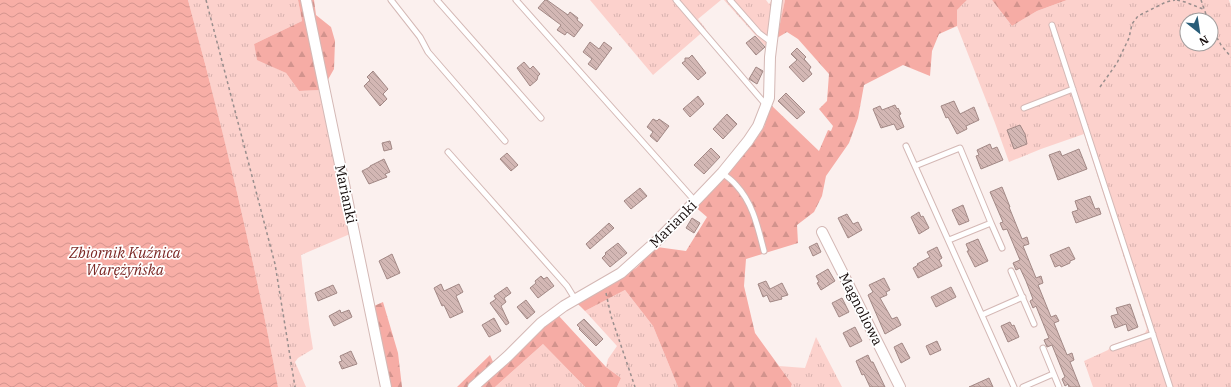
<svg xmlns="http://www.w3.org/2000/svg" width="1231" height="387" viewBox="0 0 1231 387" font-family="'IBM Plex Serif',serif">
<defs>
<pattern id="grass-tufts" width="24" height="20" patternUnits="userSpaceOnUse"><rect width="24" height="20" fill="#fcd1cc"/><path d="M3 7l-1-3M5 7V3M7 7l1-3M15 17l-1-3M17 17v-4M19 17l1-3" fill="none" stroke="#d7b2ae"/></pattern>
<pattern id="forest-firs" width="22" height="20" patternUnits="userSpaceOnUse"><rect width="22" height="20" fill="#f6aca5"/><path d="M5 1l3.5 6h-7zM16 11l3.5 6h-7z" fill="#d2938d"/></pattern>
<pattern id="water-waves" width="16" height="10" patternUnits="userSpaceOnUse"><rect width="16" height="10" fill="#f8aea6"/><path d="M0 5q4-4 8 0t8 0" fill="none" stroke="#d4948e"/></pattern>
<pattern id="building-back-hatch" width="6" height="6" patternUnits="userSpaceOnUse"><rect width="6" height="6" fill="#d3b7b4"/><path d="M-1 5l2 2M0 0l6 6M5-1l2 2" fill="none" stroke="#b49c99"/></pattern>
</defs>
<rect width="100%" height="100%" fill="#fbf0ee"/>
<path fill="url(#grass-tufts)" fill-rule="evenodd" d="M188,0H298L302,21L254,44L257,59L286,73L299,91L322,90L357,231L301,255L309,324L313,349L298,358L295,362L306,387H278C254,257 223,128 188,0Z
M590,0H721L698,19L706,29L653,75Z
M724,0H766L769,4L772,0H785L774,56Z
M967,0H992L1012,26L1037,11L1067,0H1229L1231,7V387H1093L1084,361L1108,350L1112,345L1145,333L1147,329L1084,134L1041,149L1009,162L995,123L957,26V10ZM1187,20H1211V44H1187Z
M625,290L653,326L678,387H617L621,378L606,367L608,359L617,346L585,311Z
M816,337L842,387H791L792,384L779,366L805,368Z
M543,344L585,387H495Z"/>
<path fill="url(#forest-firs)" d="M298,0H314L316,15L331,27L335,41L334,69L322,90L299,91L286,73L257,60L254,44L302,21Z
M785,0H973H967L957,10V26L939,34L932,51L930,76L903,65L864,85L858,118L849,143L826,176L822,196L814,212L797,225L798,243L746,259L744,286L755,333L792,384L791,387H678L653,326L625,290L585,311L577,303L619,279L636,268L657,247L686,251L707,217L693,205L752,145L764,127L771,105L819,151L828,130L831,131L833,126L819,109L827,101L829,74L798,39L787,32L777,38Z
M992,0H1067L1037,11L1012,26Z
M383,302L398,353L402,387H390L374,306Z
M558,315L606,367L621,378L617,387H585L543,344L495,387H457L490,355L497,371L512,359L546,323Z"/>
<path fill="url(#water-waves)" d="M0,0H188C223,128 254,257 278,387H0Z"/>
<path fill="url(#building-back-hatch)" stroke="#a28885" d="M545,0H547L568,15L570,12L578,18L577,20L583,25L574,37L567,32L565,35L557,30L561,25L538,8Z
M755,36L765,47L756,55L746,43Z
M590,42L599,49L604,42L612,48L596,70L588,64L592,59L583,52Z
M797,48L806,57L804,59L811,67L809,70L812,74L803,82L789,67L797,60L791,54Z
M692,55L706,73L698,80L682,63L685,61V58H689Z
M524,62L530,69L533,66L540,74L538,76L537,80L530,86L517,68Z
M756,67L763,71L757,84L749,79Z
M373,71L388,89L383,94L387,99L380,106L364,86L370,80L367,77Z
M786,93L805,112L797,119L778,101Z
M698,96L704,104L690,117L683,109Z
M954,101L960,114L974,107L979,120L966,126L967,129L957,134L948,117L946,118L941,106Z
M895,105L897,109L898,108L901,114L899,115L904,127L897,130L894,124L881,128L873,109L880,106L882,110Z
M727,114L737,124L723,139L713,129Z
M653,119L657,121L659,119L669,126L657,142L650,136L653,132L647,127Z
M1020,125L1025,134L1027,144L1014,149L1007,130Z
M390,141L392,149L384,151L382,143Z
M990,144L992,149L997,147L1003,160L981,169L976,156L979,155L977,150Z
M711,148L720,157L704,174L694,165Z
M1079,149L1087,169L1058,180L1049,155L1060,151L1062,156Z
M507,153L518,165L511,171L500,159Z
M384,159L390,172L385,174L387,177L369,184L362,171L370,167V166Z
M1002,187L1010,207H1009L1022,239L1027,237L1029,244L1023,246L1036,278L1041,276L1043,283L1038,285L1051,317L1056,315L1059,321L1054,323L1067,355L1072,353L1074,360L1070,362L1080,387H1069L1068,384L1065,386L1062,379L1065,377L1052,345L1047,347L1044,340L1049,338L1036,306L1033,308L1030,301L1033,299L1026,281L1020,268L1016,270L1013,263L1020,260L1007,229L1003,230L1000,223L1003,222L990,192Z
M640,188L647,196L631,209L624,201Z
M1090,196L1095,209L1099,208L1101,214L1076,223L1072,212L1078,210L1075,201Z
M963,205L969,221L959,225L952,210Z
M919,212L921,217L923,216L929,228L919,234L911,217Z
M847,214L853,224L858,222L862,230L848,238L838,218Z
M692,218L700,223L694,233L686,228Z
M609,223L614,228L590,249L586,244Z
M978,239L988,261L975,267L967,251H969L966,244Z
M618,243L627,253L610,267L602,258L606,254L605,253Z
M817,243L821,252L813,256L809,247Z
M937,247L942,258L939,260L942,266L918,278L913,268L918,265L917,264L930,257L927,252Z
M1069,247L1075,259L1070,261V263L1061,267L1060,265L1055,267L1050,255Z
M392,254L400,273L387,279L379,261Z
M828,269L835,281L821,290L817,283L819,282L816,276Z
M541,276L544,279L547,277L554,286L538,298L530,288L536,283L535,281Z
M884,278L890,290L886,292L887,295L880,298L892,319L897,317L901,325L885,334L868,295L873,292L869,285Z
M766,281L770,289L782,283L788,295L781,297L782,299L770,302L767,295L763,297L758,284Z
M441,284L444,291L459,284L463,292L456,296L463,312L450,318L444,305L442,306L434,288Z
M333,285L337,293L318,301L315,293Z
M507,287L511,293L504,298L506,302L501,306L509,323L506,325L490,303L496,299L494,296Z
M951,287L956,297L936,307L931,297Z
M842,298L849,312L839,317L832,303Z
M526,300L535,312L527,319L517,307Z
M1130,304L1138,327L1128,331L1126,324L1115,328L1111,316L1118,314L1116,308Z
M340,310L341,313L349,310L352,317L334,326L329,316Z
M494,318L501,331L489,337L482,325Z
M584,319L603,339L596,346L579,329L580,328L577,325Z
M1010,322L1012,326L1014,325L1019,337L1008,342L1001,326Z
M855,327L862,341L850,347L843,333Z
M937,341L941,350L930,355L926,346Z
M902,343L910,358L901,363L894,347Z
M351,351L357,364L342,369L339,362L342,361L340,356Z
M868,355L871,362H873L885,387H870L864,374L862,375L856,361Z
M989,378L993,387H969Z"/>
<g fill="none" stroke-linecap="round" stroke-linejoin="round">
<g stroke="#d4b8b5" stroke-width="7">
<path id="lane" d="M391,0L420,37L428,52L505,141
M437,0L541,118
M516,0L695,201
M676,0L766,105
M730,0L759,33L771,42
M1052,25L1170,387
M1024,108L1073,89
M906,146L1014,387
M448,152L567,286L575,299
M915,166L960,148L991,223L949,240
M722,173C727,177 732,180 736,185C753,203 758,228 764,251
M991,223L1002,248
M1011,271L1034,324
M982,315L1023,297
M1043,348L1059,387
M1113,348L1153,334
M1023,387L1053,374"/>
</g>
<g stroke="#d4b8b5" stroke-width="12">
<path id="street" d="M306,0L386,387
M822,232L900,387
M473,387L508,356L541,323L564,306L621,273L660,238L722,173L748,141L758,126L769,98L770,57L777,0"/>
</g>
<path stroke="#998e8d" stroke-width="1.5" stroke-dasharray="3 3" stroke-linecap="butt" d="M206,0L275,264L295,387
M1177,0L1185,2L1203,9
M1201,0L1208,20
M1211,27L1221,45L1231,57
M1100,87L1117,63L1129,38L1132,24L1138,16L1166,2L1175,0
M606,293L611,316L635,387"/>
<use href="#lane" stroke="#fff" stroke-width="5"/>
<use href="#street" stroke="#fff" stroke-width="10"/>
</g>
<g text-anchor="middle" stroke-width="3.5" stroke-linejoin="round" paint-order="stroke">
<g font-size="14" fill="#130a09" stroke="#fff">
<text transform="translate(346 194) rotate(78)" y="5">Marianki</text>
<text transform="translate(673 224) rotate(-45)" y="5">Marianki</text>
<text transform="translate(861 309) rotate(63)" y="5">Magnoliowa</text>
</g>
<g font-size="15" font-style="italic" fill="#7c2825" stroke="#fff">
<text x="125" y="258">Zbiornik Kuźnica<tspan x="125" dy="17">Warężyńska</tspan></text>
</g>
</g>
<g transform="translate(1199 32) rotate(150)"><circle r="19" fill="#ffffff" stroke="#a19d9d"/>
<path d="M0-3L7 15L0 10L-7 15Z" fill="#295d79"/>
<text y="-6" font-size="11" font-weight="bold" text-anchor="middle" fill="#130a09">N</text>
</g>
</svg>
